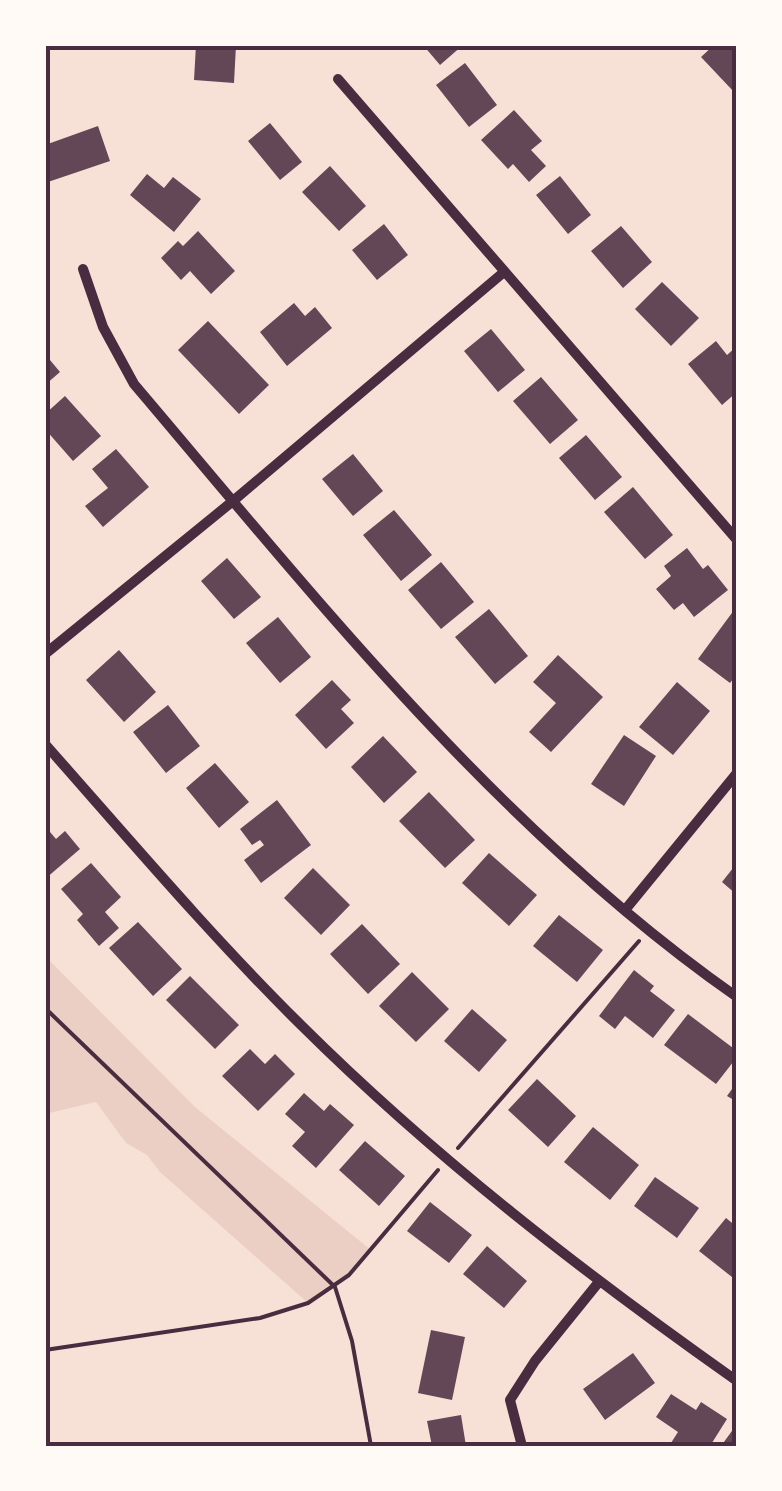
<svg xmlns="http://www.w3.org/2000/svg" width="782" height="1491" viewBox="0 0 782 1491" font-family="'Archivo Narrow',sans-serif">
<rect width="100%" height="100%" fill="#f7e1d7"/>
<path fill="#ebcfc5" d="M45,956L195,1107L371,1250L335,1287L308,1303L160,1172L147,1155L126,1143L96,1102L45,1114Z"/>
<path fill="#644757" d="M196,45H236L234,83L194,80Z
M423,45H463L440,65Z
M714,45H733L737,49V89L734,92L701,57Z
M465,63L497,105L469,127L436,85Z
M514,110L542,141L531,150L546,166L529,182L513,164L508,169L481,140Z
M270,123L302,162L280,180L248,141Z
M98,126L110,161L45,183V145Z
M330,166L366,206L339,231L302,192Z
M147,174L164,188L173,177L201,199L174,232L130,195Z
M560,176L591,215L568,234L536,195Z
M384,224L408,255L377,280L352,250Z
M621,226L652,262L623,288L591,251Z
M198,231L235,271L211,294L190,271L181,280L161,258L178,241L183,246Z
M662,282L699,318L671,346L635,309Z
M294,303L305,316L315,307L332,328L287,366L260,332Z
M208,321L269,385L239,414L178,350Z
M491,329L525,370L498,392L464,351Z
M716,341L727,355L737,346V392L722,405L688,364Z
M45,354L60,372L45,385Z
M541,377L578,420L550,444L513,401Z
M65,396L101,436L73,461L45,429V414Z
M586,435L622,477L595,500L559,458Z
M116,449L149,487L103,527L85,506L108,488L92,469Z
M353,454L383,491L353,516L322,479Z
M633,487L673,535L645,559L604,512Z
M394,510L432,555L401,581L363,535Z
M687,548L703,569L708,565L728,590L694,617L683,603L674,610L656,589L671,576L664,566Z
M227,558L261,597L234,619L201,581Z
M441,562L474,602L441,629L408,590Z
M737,606V674L730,683L698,659Z
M489,609L528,656L495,684L455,637Z
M278,617L311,657L280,683L246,643Z
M119,650L156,692L124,722L86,680Z
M558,655L603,697L551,752L529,732L556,703L533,682Z
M332,680L351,700L341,709L354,723L326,749L295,715Z
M677,682L710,711L673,755L639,727Z
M168,705L200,746L166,773L133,732Z
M624,735L656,756L624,806L591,784Z
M383,736L417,772L384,803L351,767Z
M215,763L249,802L219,828L186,788Z
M429,792L475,840L445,868L399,821Z
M277,800L311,845L261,883L244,860L264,845L260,840L252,845L240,829Z
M45,826L56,839L65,831L80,849L45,879Z
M489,853L537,895L509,926L462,883Z
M91,863L121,897L105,912L119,928L99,946L77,920L83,914L61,889Z
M737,863V895L722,882Z
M313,868L350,905L321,935L284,898Z
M559,915L603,950L577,982L533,946Z
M138,922L182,969L153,996L109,948Z
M362,924L400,964L368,994L330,954Z
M634,970L654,986L650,991L675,1010L653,1038L625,1016L615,1029L599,1016Z
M412,972L449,1009L416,1042L379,1006Z
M190,976L239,1025L215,1049L166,1000Z
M472,1009L507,1040L479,1072L444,1041Z
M688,1014L737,1051V1057L716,1084L664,1045Z
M250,1049L265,1064L275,1054L295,1074L258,1111L222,1076Z
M537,1079L576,1116L548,1147L508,1110Z
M737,1082V1102L727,1096Z
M304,1093L324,1111L330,1104L354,1125L316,1168L292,1146L305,1132L285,1114Z
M593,1127L639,1165L610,1200L564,1162Z
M365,1141L405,1176L379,1206L339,1170Z
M655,1177L699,1208L677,1238L634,1206Z
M430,1202L472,1235L449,1263L407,1231Z
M726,1218L737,1227V1281L699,1251Z
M487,1246L527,1281L504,1308L463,1274Z
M431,1330L465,1337L452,1400L418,1393Z
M633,1353L655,1383L605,1420L583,1389Z
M671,1394L696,1410L701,1402L727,1419L710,1446H669L678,1432L656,1417Z
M461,1415L466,1446H432L427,1421Z
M737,1424V1446H721Z"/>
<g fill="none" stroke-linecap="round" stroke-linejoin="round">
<path stroke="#4a2c40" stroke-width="4" d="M45,1008L335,1287L352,1341L371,1446
M458,1148L639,941
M45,1350L260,1318L308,1303L349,1275L438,1170"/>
<path stroke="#4a2c40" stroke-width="10" d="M338,79L737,540
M83,269L103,327L134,384C319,602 500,831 737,997
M45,654L233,501L504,272
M45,744C129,839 211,936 301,1025C435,1158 584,1273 737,1381
M625,910L737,773
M522,1446L510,1400L535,1361L598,1283"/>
</g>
<rect width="782" height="1491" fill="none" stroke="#fffaf5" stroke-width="95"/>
<rect x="48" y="48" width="686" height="1396" fill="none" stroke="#4a2c40" stroke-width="4"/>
</svg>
